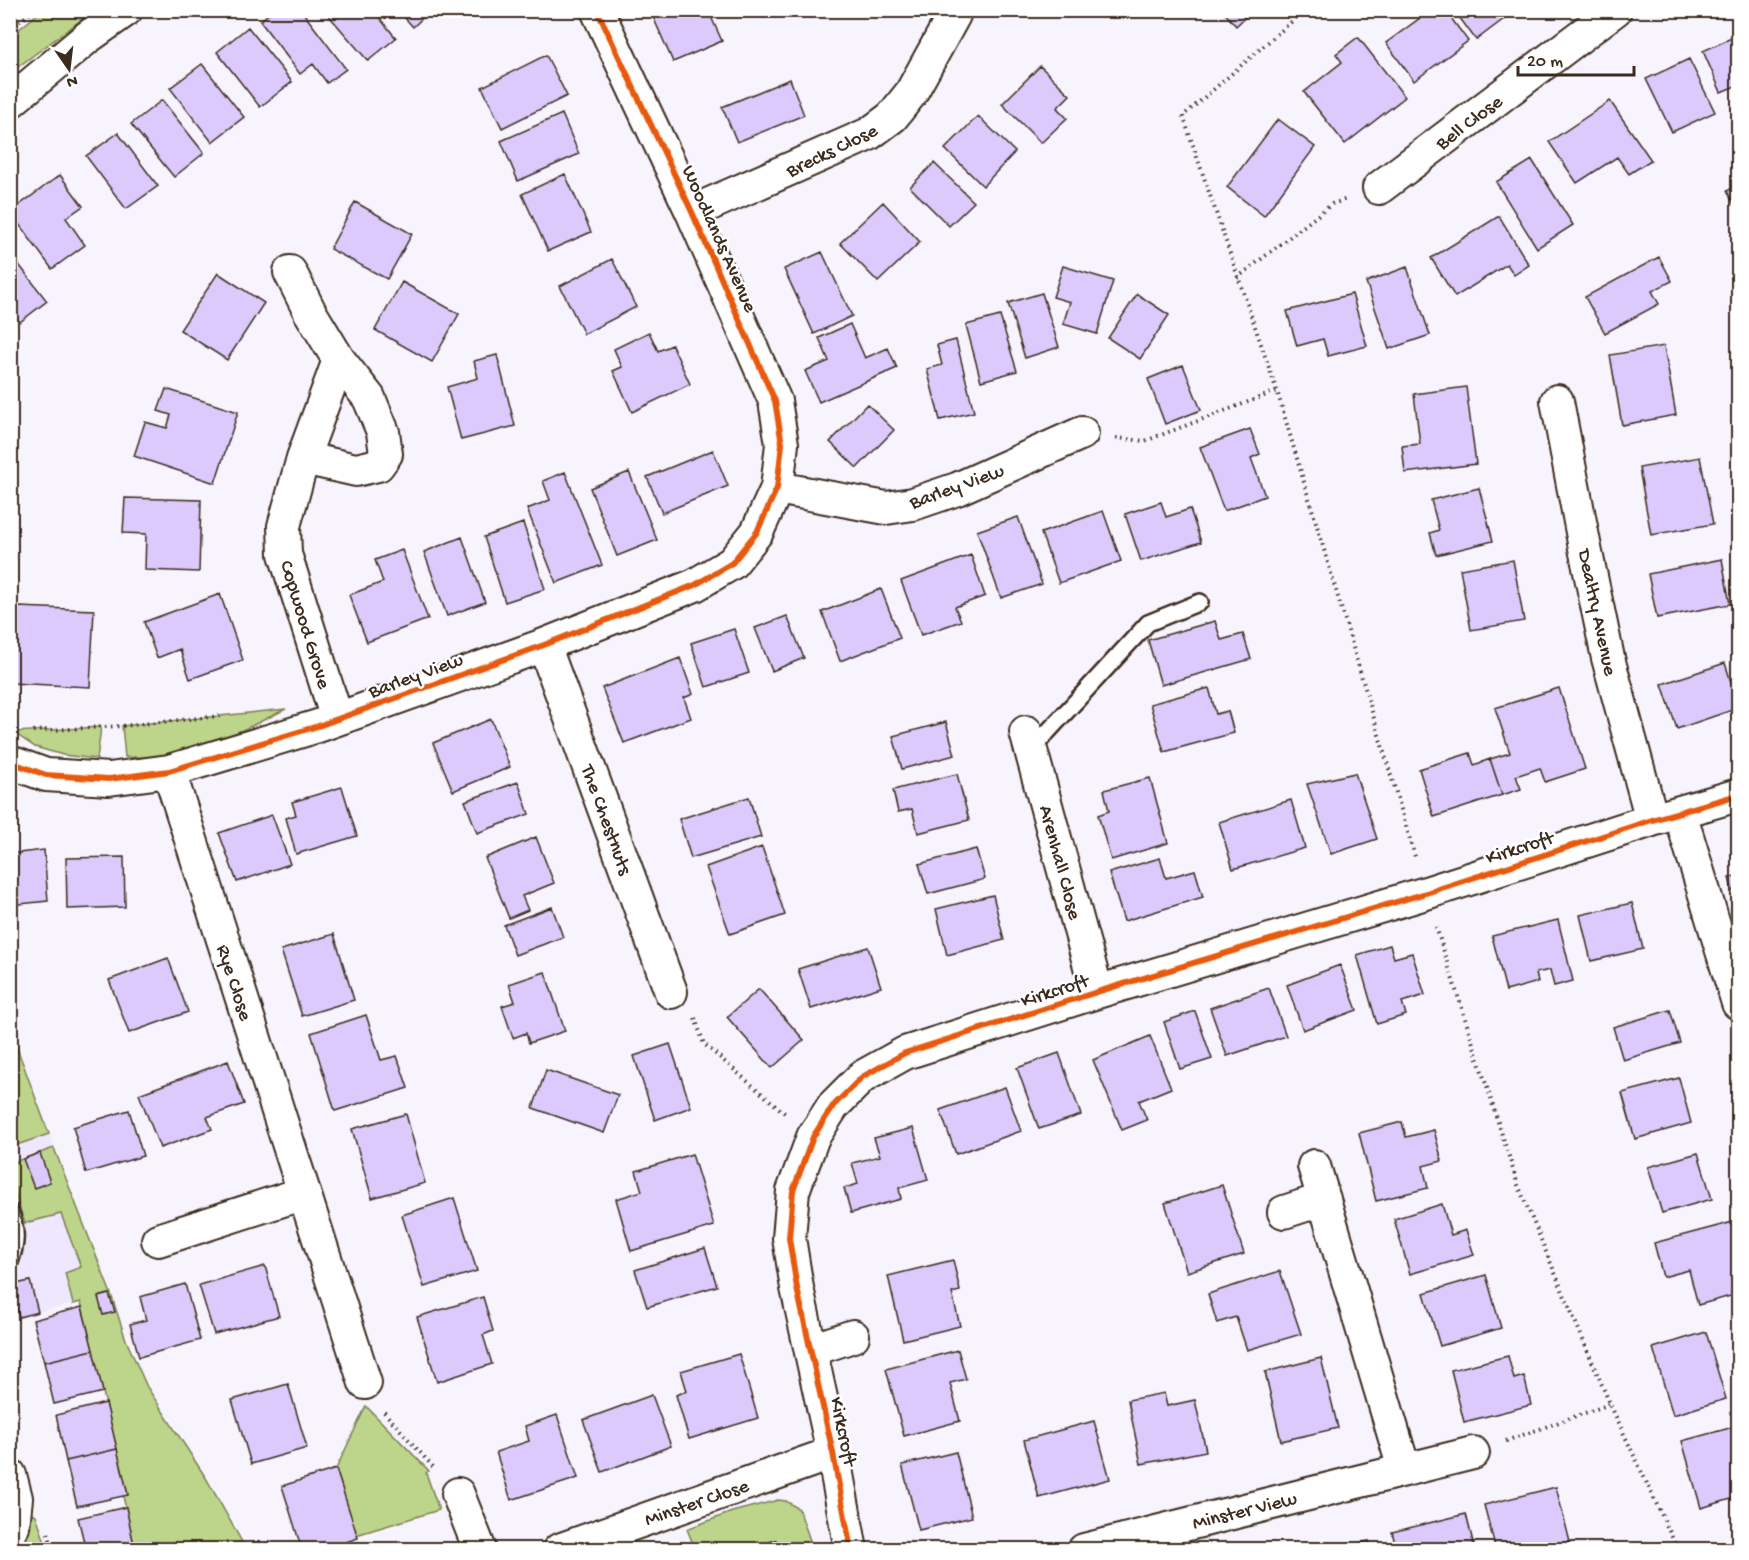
<svg xmlns="http://www.w3.org/2000/svg" width="1749" height="1560" viewBox="0 0 1749 1560" font-family="'Gochi Hand',sans-serif">
<rect width="100%" height="100%" fill="#f8f4fe"/>
<filter id="ink" filterUnits="userSpaceOnUse"><feTurbulence type="fractalNoise" baseFrequency=".0167" numOctaves="2"/><feDisplacementMap in="SourceGraphic" scale="12" xChannelSelector="R" yChannelSelector="G"/><feConvolveMatrix kernelMatrix="1 2 1 2 8 2 1 2 1" color-interpolation-filters="sRGB"/></filter>
<g filter="url(#ink)">
<path fill="#efe7fd" d="M10,1029L59,1161L111,1294L19,1317L10,1283Z"/>
<path fill="#bdd48b" stroke="#7c7f54" stroke-width="1.5" d="M41,11H93L11,72V36Z
M286,709C247,728 206,750 162,756C150,758 137,757 125,757L122,726Z
M101,727L97,759L63,755L35,747L13,732Z
M10,1029L49,1134L11,1147H10Z
M54,1148L111,1294L126,1340L147,1387L206,1478L246,1549H135L123,1496L128,1495L81,1302L73,1304L65,1273L81,1267L61,1214L25,1223L11,1183V1163Z
M366,1406L429,1471L426,1473L439,1510L356,1535L336,1469Z
M778,1500L786,1501L799,1509L813,1549H779L776,1540L744,1549H695L687,1529L732,1512Z
M32,1513L36,1515L47,1549L19,1550L26,1537Z"/>
<path fill="#dbcafb" stroke="#3b2a1e" stroke-width="1.5" d="M273,10H301L346,69L327,83L313,64L300,74L260,21Z
M324,10H373L396,38L368,61Z
M398,10H431L413,27Z
M650,10H708L722,41L673,62Z
M1222,10H1253L1236,26Z
M1431,10H1445L1468,41L1414,81L1386,43Z
M1454,10H1516L1476,40Z
M248,27L292,82L260,107L217,52Z
M1738,35V85L1721,92L1703,51Z
M1358,37L1405,97L1345,144L1304,92L1342,62L1336,54Z
M546,55L567,96L502,128L482,87Z
M1689,59L1715,112L1672,132L1646,79Z
M202,64L244,117L212,142L170,88Z
M1040,66L1070,95L1057,108L1067,118L1041,143L1002,104Z
M790,79L804,115L737,142L722,107Z
M162,100L204,153L174,177L131,124Z
M1610,101L1651,160L1629,174L1617,157L1577,183L1549,142Z
M562,114L579,154L518,181L501,141Z
M978,116L1015,152L983,186L945,149Z
M1278,119L1315,147L1264,216L1227,187Z
M118,133L158,186L126,209L86,156Z
M1532,160L1573,225L1537,248L1496,182Z
M934,163L974,202L949,226L910,187Z
M565,174L591,232L548,251L522,194Z
M60,175L83,206L66,218L85,245L52,269L10,212Z
M1738,185V210H1737L1727,191Z
M355,202L412,234L387,279L330,249Z
M883,202L920,242L878,282L840,243Z
M1499,216L1529,265L1514,275L1507,264L1455,297L1431,258Z
M822,252L852,316L814,334L784,269Z
M10,253L47,301L20,322L10,310Z
M1659,257L1672,281L1652,291L1659,304L1605,333L1585,297Z
M612,259L636,307L584,334L560,286Z
M1063,266L1113,281L1097,334L1063,324L1070,302L1053,297Z
M1407,267L1430,335L1389,349L1366,282Z
M218,273L264,303L227,360L180,330Z
M402,282L459,314L432,362L375,330Z
M1042,293L1059,347L1025,358L1008,303Z
M1137,294L1169,315L1140,359L1108,338Z
M1352,294L1367,346L1328,356L1323,339L1297,346L1287,311Z
M1000,316L1017,371L981,381L966,325Z
M850,324L865,358L888,348L897,368L819,402L805,371L829,361L819,338Z
M649,332L658,351L672,345L690,384L632,412L613,371L622,367L614,349Z
M956,340L974,412L940,420L927,369L942,365L937,345Z
M1664,346L1676,415L1622,425L1610,355Z
M497,355L515,426L461,440L447,387L478,378L474,361Z
M1183,365L1201,410L1165,424L1148,379Z
M1466,387L1476,464L1405,473L1402,446L1420,444L1414,394Z
M166,389L238,412L215,483L134,456L145,422L167,428L171,415L158,411Z
M867,404L894,430L857,468L830,442Z
M1250,429L1260,454L1251,458L1265,496L1224,511L1200,447Z
M713,450L728,486L662,513L647,477Z
M1700,457L1713,524L1651,535L1639,468Z
M565,472L602,565L556,583L527,509L550,500L543,481Z
M629,472L657,540L617,556L590,488Z
M1479,488L1493,541L1436,555L1430,533L1439,530L1431,500Z
M125,498L201,500L199,572L145,570L146,534L123,533Z
M1161,502L1166,517L1190,509L1201,542L1141,561L1125,514Z
M1103,511L1121,561L1059,583L1041,533Z
M1018,517L1042,584L1001,598L977,531Z
M523,523L545,589L505,602L484,537Z
M462,537L485,602L447,616L424,552Z
M402,550L428,619L367,642L349,595L383,582L375,560Z
M971,555L985,596L955,607L961,621L921,635L901,581Z
M1722,559L1730,604L1657,618L1648,574Z
M1513,560L1524,621L1471,630L1460,569Z
M881,589L900,638L840,661L822,612Z
M220,594L243,660L190,679L180,649L157,658L144,622Z
M18,607L94,610L90,687L10,683V626H17Z
M787,616L804,658L772,671L755,628Z
M1215,621L1221,640L1243,634L1251,659L1161,685L1148,640Z
M734,629L749,673L706,687L691,643Z
M680,658L693,694L684,698L691,718L624,743L602,688Z
M1725,663L1738,704V708L1677,729L1662,684Z
M1209,688L1216,714L1228,711L1234,733L1164,752L1150,704Z
M1559,688L1585,769L1545,782L1540,768L1516,776L1521,789L1502,795L1490,759L1510,753L1495,708Z
M491,719L510,767L453,791L433,743Z
M946,722L955,755L902,769L893,736Z
M1470,753L1474,765L1490,759L1502,795L1434,817L1419,769Z
M1355,773L1377,839L1331,854L1307,784Z
M957,774L969,820L918,833L912,809L898,812L893,790Z
M1150,778L1168,843L1111,860L1098,815L1109,811L1104,790Z
M518,782L529,814L477,833L465,801Z
M342,787L357,836L296,854L286,818L296,815L292,802Z
M749,797L761,837L691,858L679,819Z
M1291,800L1305,848L1233,869L1219,822Z
M272,815L290,864L237,882L219,833Z
M536,837L554,883L522,896L528,910L509,918L485,858Z
M762,847L785,915L730,934L706,867Z
M976,849L985,879L928,894L919,864Z
M44,850L48,901L10,905V854Z
M124,857L125,907L67,909L66,858Z
M1160,858L1166,878L1195,870L1203,897L1124,921L1109,873Z
M1738,875V910L1729,878Z
M993,895L1004,940L947,955L936,909Z
M1632,903L1643,949L1591,961L1580,915Z
M552,907L563,937L515,955L504,925Z
M1558,920L1573,981L1554,986L1550,970L1536,973L1538,982L1506,991L1492,936Z
M334,934L354,1000L302,1016L281,950Z
M1390,945L1394,958L1412,953L1425,995L1402,1002L1406,1015L1377,1024L1357,955Z
M868,947L881,987L811,1009L798,969Z
M168,958L188,1012L129,1033L109,980Z
M1340,965L1357,1010L1303,1030L1287,985Z
M545,972L565,1031L529,1043L526,1033L513,1038L502,1006L515,1002L509,984Z
M1269,988L1286,1036L1227,1056L1210,1008Z
M759,989L804,1040L772,1068L727,1017Z
M1670,1010L1680,1043L1623,1060L1613,1027Z
M1195,1011L1212,1059L1180,1069L1164,1022Z
M366,1015L381,1060L397,1056L408,1088L335,1111L311,1033Z
M1150,1036L1171,1088L1139,1101L1147,1120L1122,1130L1093,1060Z
M670,1044L691,1107L655,1120L634,1056Z
M1059,1053L1081,1115L1039,1129L1017,1068Z
M228,1061L244,1104L207,1117L212,1129L160,1148L139,1094Z
M546,1070L618,1095L604,1133L533,1108Z
M1679,1078L1691,1123L1635,1139L1622,1093Z
M1005,1087L1021,1131L956,1154L940,1110Z
M129,1110L143,1156L86,1173L73,1127Z
M406,1114L425,1183L372,1198L352,1129Z
M1402,1122L1406,1137L1434,1130L1442,1161L1423,1166L1428,1188L1376,1201L1359,1133Z
M913,1128L928,1180L899,1188L901,1199L851,1213L844,1188L858,1184L852,1163L880,1156L874,1138Z
M40,1153L50,1182L34,1188L23,1159Z
M1698,1153L1712,1199L1662,1213L1648,1167Z
M692,1154L714,1226L631,1251L616,1199L642,1191L636,1171Z
M1222,1185L1244,1254L1187,1272L1165,1203Z
M454,1198L477,1271L424,1287L402,1215Z
M1442,1204L1451,1235L1466,1230L1474,1255L1410,1274L1394,1219Z
M1733,1222L1738,1242V1294L1698,1305L1689,1270L1663,1277L1654,1243Z
M705,1248L717,1286L647,1307L635,1270Z
M953,1260L960,1291L952,1293L960,1326L903,1340L888,1276Z
M265,1266L279,1316L214,1334L199,1285Z
M1280,1271L1301,1334L1247,1350L1236,1317L1217,1323L1208,1294Z
M1486,1275L1501,1328L1440,1346L1424,1293Z
M30,1281L38,1312L19,1317L11,1285Z
M185,1284L200,1340L139,1357L130,1324L146,1320L140,1297Z
M109,1294L115,1312L103,1315L98,1297Z
M483,1297L493,1331L483,1335L492,1364L437,1382L417,1317Z
M82,1307L93,1350L44,1362L33,1320Z
M1706,1332L1726,1399L1673,1415L1653,1348Z
M93,1350L103,1392L54,1404L44,1362Z
M958,1350L966,1379L950,1383L960,1421L904,1436L886,1369Z
M739,1354L758,1418L689,1439L676,1395L687,1391L681,1371Z
M1508,1356L1514,1379L1524,1376L1531,1405L1464,1422L1451,1370Z
M1321,1358L1338,1428L1281,1441L1265,1372Z
M288,1384L307,1448L251,1464L232,1400Z
M1164,1393L1167,1406L1195,1400L1206,1451L1141,1464L1128,1400Z
M652,1395L671,1446L602,1472L583,1420Z
M106,1403L117,1449L66,1461L56,1415Z
M557,1415L578,1478L511,1500L496,1452L529,1441L525,1426Z
M1094,1421L1110,1479L1039,1498L1024,1440Z
M1737,1426L1738,1497L1701,1508L1682,1441Z
M117,1449L128,1495L77,1506L66,1461Z
M956,1452L972,1517L919,1530L902,1465Z
M336,1469L358,1538L322,1550H302L282,1486Z
M1556,1487L1570,1542L1542,1550H1496L1484,1505Z
M126,1507L135,1550H86L78,1518Z
M1466,1514L1475,1550H1397L1392,1532Z
M776,1540L779,1550H744Z
M1369,1541L1371,1550H1326Z"/>
<g fill="none" stroke-linecap="round" stroke-linejoin="round">
<g stroke="#3b2a1e" stroke-width="20">
<path id="service" d="M1031,750L1148,623L1200,602
M10,1211C17,1230 17,1243 10,1262"/>
</g>
<g stroke="#3b2a1e" stroke-width="36">
<path id="minor" d="M10,102L88,37L126,10
M1379,188L1615,10
M692,212L869,134L892,117L911,93L954,15
M290,272L310,312L339,360L369,398L383,432L386,454L378,465L356,470L303,458
M1557,401L1585,548L1608,658L1652,820
M777,488L886,508L913,504L957,489L1082,433
M544,645L671,992
M337,719L285,554L284,526L303,458L339,360
M1026,732L1097,992
M10,762L46,775L109,779L169,771L318,726L544,645L695,585L732,563L757,532L777,488L782,444L775,401L692,212L597,10
M169,771L365,1383
M1680,813L1738,1003
M1314,1166L1404,1469
M1284,1212L1324,1199
M158,1240L304,1193
M811,1350L853,1336
M10,1475L16,1498L13,1527L10,1531
M458,1494L480,1550
M559,1550L833,1453
M851,1550L833,1453L797,1288L789,1238L793,1191L813,1137L833,1106L862,1077L905,1053L1097,992L1426,893L1652,820L1738,795
M1084,1550L1473,1453"/>
</g>
<path stroke="#3b2a1e" stroke-width="4" stroke-dasharray="1.5 4.5" stroke-linecap="butt" d="M1305,10L1183,116L1277,391L1416,860
M10,29L34,10
M1237,278L1332,204L1347,199
M1116,438L1145,441L1277,391
M33,731L122,726L220,716
M10,808L21,805
M1436,927L1518,1185L1610,1404L1678,1550
M695,1018L704,1044L787,1115
M384,1412L435,1469
M1506,1441L1610,1404
M48,1533L53,1550"/>
<use href="#service" stroke="#fff" stroke-width="15"/>
<use href="#minor" stroke="#fff" stroke-width="32"/>
<g stroke="#fff" stroke-width="10">
<path id="cycleway" d="M10,762L46,775L109,779L169,771L318,726L544,645L695,585L732,563L757,532L777,488L782,444L775,401L692,212L597,10
M851,1550L833,1453L797,1288L789,1238L793,1191L813,1137L833,1106L862,1077L905,1053L1097,992L1426,893L1652,820L1738,795"/>
</g>
<use href="#cycleway" stroke="#e8590c" stroke-width="6"/>
</g>
</g>
<g text-anchor="middle" stroke-width="5" stroke-linejoin="round" paint-order="stroke">
<g font-size="20" fill="#3b2a1e" stroke="#fff">
<text transform="translate(1468 121) rotate(-37)" y="7">Bell Close</text>
<text transform="translate(831 149) rotate(-26)" y="7">Brecks Close</text>
<text transform="translate(721 238) rotate(66)" y="7">Woodlands Avenue</text>
<text transform="translate(956 485) rotate(-20)" y="7">Barley View</text>
<text transform="translate(1599 612) rotate(78)" y="7">Dealtry Avenue</text>
<text transform="translate(307 624) rotate(73)" y="7">Copwood Grove</text>
<text transform="translate(415 674) rotate(-20)" y="7">Barley View</text>
<text transform="translate(608 819) rotate(70)" y="7">The Chestnuts</text>
<text transform="translate(1519 846) rotate(-18)" y="7">Kirkcroft</text>
<text transform="translate(1062 862) rotate(75)" y="7">Arenhall Close</text>
<text transform="translate(236 982) rotate(72)" y="7">Rye Close</text>
<text transform="translate(1054 989) rotate(-18)" y="7">Kirkcroft</text>
<text transform="translate(845 1431) rotate(78)" y="7">Kirkcroft</text>
<text transform="translate(696 1501) rotate(-19)" y="7">Minster Close</text>
<text transform="translate(1244 1509) rotate(-14)" y="7">Minster View</text>
</g>
</g>
<rect width="1749" height="1560" fill="none" stroke="#fff" stroke-width="36"/>
<rect x="18" y="18" width="1713" height="1524" fill="none" stroke="#3b2a1e" stroke-width="2" filter="url(#ink)"/>
<g transform="translate(69 69) rotate(166)" stroke="#ffffff" stroke-width="4.5" paint-order="stroke">
<path d="M0-4.5L10 22L0 15L-10 22Z" fill="#3b2a1e"/>
<text y="-9" font-size="16" font-weight="bold" text-anchor="middle" fill="#3b2a1e">N</text>
</g>
<path d="M1518 66v9h116v-9" fill="none" stroke="#3b2a1e" stroke-width="3"/>
<text x="1527" y="66" font-size="18" fill="#3b2a1e" stroke="#ffffff" stroke-width="4.5" paint-order="stroke">20 m</text>
</svg>
